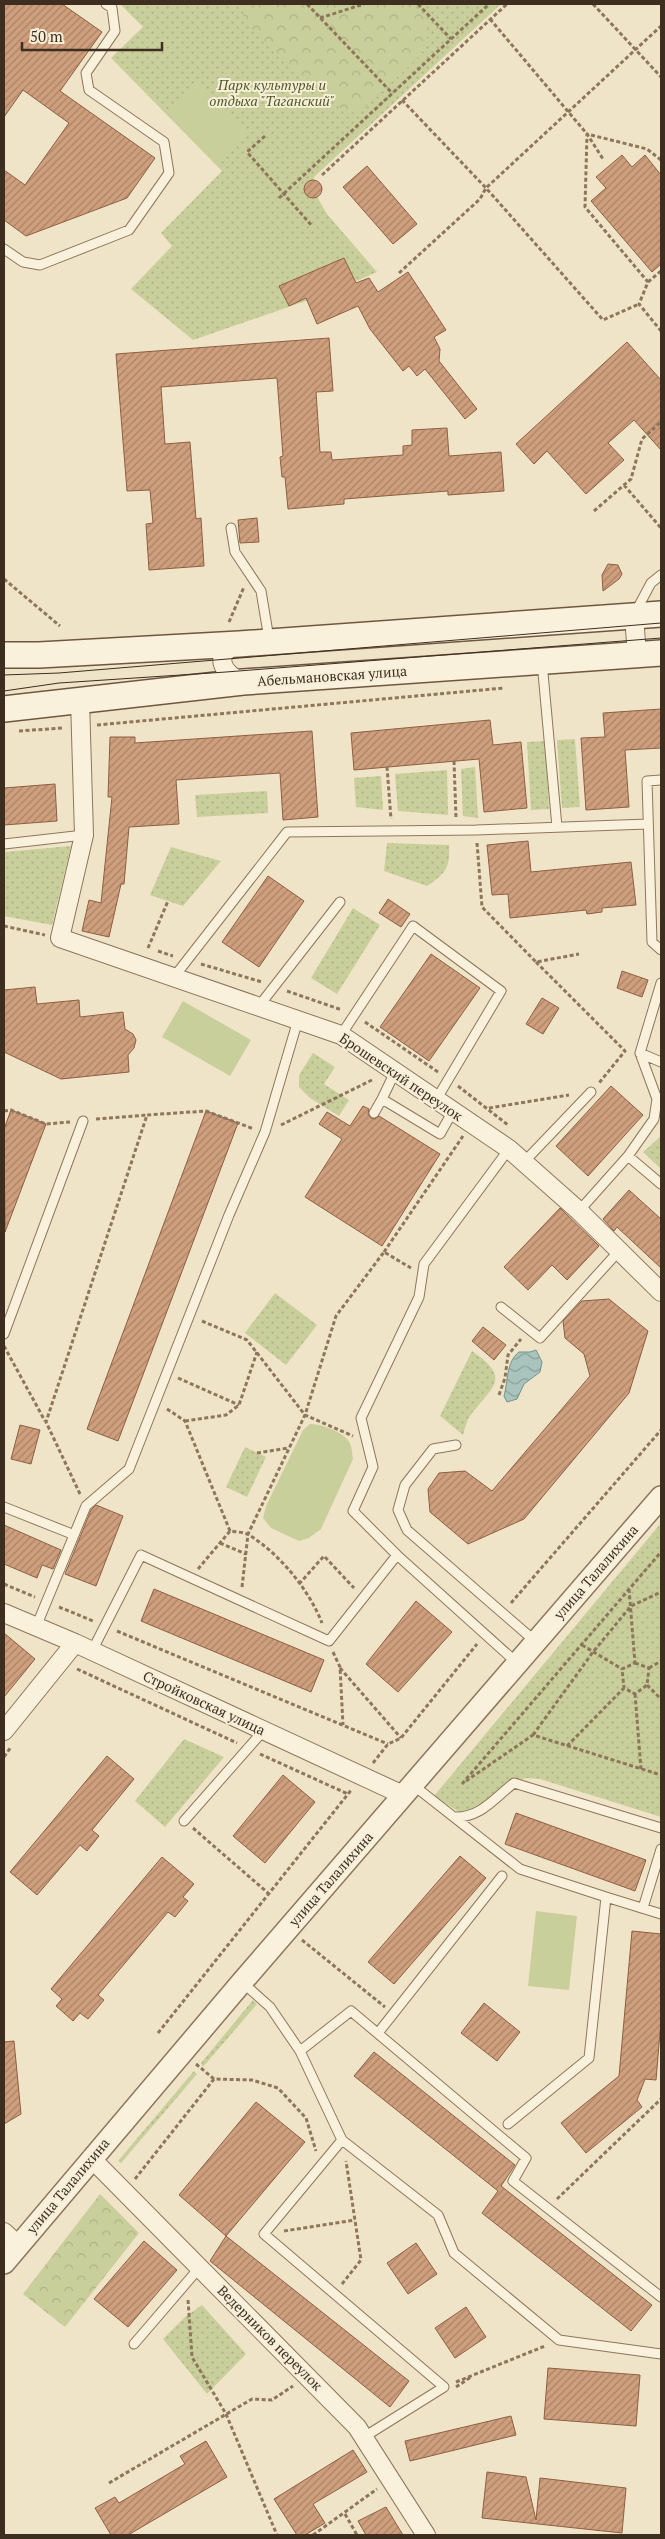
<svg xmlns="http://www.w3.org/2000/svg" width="665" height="2539" viewBox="0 0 665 2539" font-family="'PT Serif',serif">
<defs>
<pattern id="grass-dots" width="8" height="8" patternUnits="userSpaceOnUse" patternTransform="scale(1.25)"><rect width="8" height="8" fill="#c9cf9b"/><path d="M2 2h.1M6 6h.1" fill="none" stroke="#aeb285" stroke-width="1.8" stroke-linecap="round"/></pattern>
<pattern id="forest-crowns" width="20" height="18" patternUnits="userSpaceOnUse" patternTransform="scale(1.25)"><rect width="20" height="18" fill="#c9cf9b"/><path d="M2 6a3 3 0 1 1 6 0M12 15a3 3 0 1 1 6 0" fill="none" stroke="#aeb285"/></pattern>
<pattern id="water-waves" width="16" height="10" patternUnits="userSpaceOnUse" patternTransform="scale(1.25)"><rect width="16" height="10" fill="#a9c4bc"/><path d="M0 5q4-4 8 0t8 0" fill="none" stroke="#8ba098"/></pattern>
<pattern id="building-hatch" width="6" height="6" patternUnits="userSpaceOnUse" patternTransform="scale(1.25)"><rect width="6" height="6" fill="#cf9f7d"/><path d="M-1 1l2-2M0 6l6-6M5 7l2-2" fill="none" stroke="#a98266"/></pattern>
</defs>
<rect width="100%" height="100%" fill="#f0e4c8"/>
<path fill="url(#grass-dots)" d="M120,4H501L314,177L312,188L327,214L377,272L329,293L193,340L131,289L172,246L161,233L222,171L111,58L143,27Z
M575,739L580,807L562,808L557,740Z
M545,741L549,809L531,810L527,742Z
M475,767L478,818L463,816L461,769Z
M447,770L448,815L398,811L395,774Z
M381,776L383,810L356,807L354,778Z
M267,791L268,813L197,817L195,795Z
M387,843L449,845C450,868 446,873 427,886L384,871Z
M71,846L52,925L4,916V852Z
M171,847L221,861L183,906L150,895Z
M353,908L380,925L337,994L311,978Z
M313,1053L335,1067L324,1084L349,1100L339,1116L310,1098L299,1087V1075Z
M661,1136V1169L643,1152Z
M275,1293L317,1325L286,1365L245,1333Z
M472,1351C513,1379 492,1386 470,1416C466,1421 465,1429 463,1435L440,1416Z
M245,1447L266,1457L247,1497L226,1487Z
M661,1523V1817L540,1779L526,1778L514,1783L467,1817L434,1796Z
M184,1739L224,1757L165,1827L135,1801Z
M253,2000L257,2004L203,2067L201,2063Z
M194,2071L197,2074L121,2163L118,2161Z
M202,2305L246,2354L207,2394L163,2339L185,2317Z"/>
<path fill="url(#forest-crowns)" d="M244,4H411L424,18L429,27L428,36L421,55L364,108L345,115L324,82L296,75L249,25L243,17Z
M100,2194L139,2233L65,2327L23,2294Z"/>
<path fill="#c9cf9b" d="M197,83L247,134L217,164L167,112Z
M183,1001L251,1040L230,1076L162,1037Z
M310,1424C321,1424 340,1431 347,1439C352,1444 352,1452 353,1459L321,1529L309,1538L299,1541L271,1528L263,1518L266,1506L303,1430Z
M536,1911L577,1916L569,1990L528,1986Z"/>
<path fill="url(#water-waves)" stroke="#6f938a" d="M536,1350L542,1362L540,1372L524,1384L517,1399L507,1402L504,1396C508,1382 506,1362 519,1352H530Z"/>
<path fill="url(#building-hatch)" stroke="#8d5f41" d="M4,4H62L102,32L60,91L155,158L127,198L26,236L4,220V170L25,185L69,123L23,90L4,117Z
M622,155L632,167L645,155L661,175V264L652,272L591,201L606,188L596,177Z
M367,166L417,224L393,244L343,187Z
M304 189a9 9 0 1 1 18 0a9 9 0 1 1-18 0Z
M344,258L356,283L369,278L378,292L408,272L446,330L434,337L440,349L439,361L477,409L465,419L425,369L417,376L409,366L403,371L370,329L358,306L317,324L306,298L289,306L279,286Z
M329,338L333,391L316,392L320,452H331L332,460L403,455V446L412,445V430L447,428L449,456L501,452L504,491L448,495V491L344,499V504L288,509L285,477H282L280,457L283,456L277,378L161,387L165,444L190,442L196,519L201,518L204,566L149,570L146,524L153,523L150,490L127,491L116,354Z
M627,342L661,380V450L634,420L608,443L624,460L586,494L547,451L534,464L516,444Z
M257,518L259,542L240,543L238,520Z
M608,564L618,565L622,574L619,579L603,591L602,575Z
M661,709V748L625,750L629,807L586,810L581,738L605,737L603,713Z
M490,720L493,745L521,742L527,808L484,812L479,759L354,770L351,733Z
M312,731L318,817L283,820L280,773L176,780L179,824L129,827L124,884H121L109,937L82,931L89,900L101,903L112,797H108L110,737H135V743Z
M55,784L57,821L4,825V788Z
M528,841L531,872L631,862L636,905L602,908V912L587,914L586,910L510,918L508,894L492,895L487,845Z
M268,876L304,901L259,967L222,942Z
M388,899L410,914L401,927L379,913Z
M431,954L480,988L429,1061L380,1027Z
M622,971L648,980L642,997L617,988Z
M35,987L37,1004L79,1000L80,1017L123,1012L125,1029L133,1034L136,1040L134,1048L128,1055L129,1072L61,1079L4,1052V990Z
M542,998L559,1008L543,1034L526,1024Z
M611,1086L643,1115L588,1176L556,1146Z
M363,1106L369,1109L368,1114L371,1118L375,1119L379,1116L440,1154L382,1246L305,1197L342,1139L319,1124L327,1112L350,1126Z
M11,1110L46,1124L5,1232L4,1129Z
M206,1111L238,1123L118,1441L87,1429Z
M629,1190L661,1219V1268L617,1227L614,1231L603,1219Z
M560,1208L599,1246L567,1280L552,1265L528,1290L504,1267Z
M609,1299L648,1331L629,1393L524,1519L468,1544L430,1512L428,1489L439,1473L465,1471L492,1491L590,1376L584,1354L565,1338L563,1321L582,1301Z
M483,1327L506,1345L494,1360L472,1341Z
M20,1425L40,1430L31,1464L11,1459Z
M96,1505L123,1516L96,1586L65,1574L91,1510Z
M4,1525L61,1550L53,1569L42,1565L37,1578L4,1564Z
M154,1589L324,1660L311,1692L141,1621Z
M416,1601L452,1632L398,1692L366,1664Z
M4,1633L35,1659L4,1697Z
M107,1756L134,1779L92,1830L99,1836L87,1851L80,1845L37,1895L10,1872Z
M283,1775L315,1802L265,1863L233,1836Z
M516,1813L646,1860L635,1891L505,1844Z
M460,1856L486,1878L394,1984L368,1962Z
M162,1857L194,1884L183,1897L188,1901L175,1917L168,1912L98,1995L104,2000L88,2019L80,2013L73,2021L56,2006L62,1999L51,1989Z
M632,1931L661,1934V2021L656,2080L645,2079L637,2100L642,2107L586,2153L561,2123L619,2076Z
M484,2003L520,2032L497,2061L461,2033Z
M14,2041L21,2114L4,2124V2042Z
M374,2052L515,2165L501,2186L652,2305L631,2331L482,2213L498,2191L354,2076Z
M256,2102L305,2142L226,2236L179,2195Z
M226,2236L409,2381L390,2407L210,2261Z
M144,2241L177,2270L128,2327L94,2299Z
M416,2243L437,2274L408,2294L387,2263Z
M466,2307L486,2337L455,2358L435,2328Z
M548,2368L640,2375L636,2426L544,2419Z
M511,2416L516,2435L410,2461L405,2441Z
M206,2441L227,2477L128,2535H111L95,2508L115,2497L119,2503L185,2464L180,2456Z
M353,2450L367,2472L313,2504L325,2523L305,2535H297L274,2499Z
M487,2472L526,2477L536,2520L540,2478L626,2488L622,2533L482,2518Z
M386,2507L403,2535H366L358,2521Z"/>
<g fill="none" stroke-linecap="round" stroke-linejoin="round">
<g stroke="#8d765c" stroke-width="11">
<path id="service" d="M4,249L23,262L40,265L129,230L169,173L164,142L89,90L86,73L115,31L112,8L106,4
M231,528L235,552L261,591L269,639
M635,613L651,583L661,575
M542,662L557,827
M661,780L647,781L652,942L661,950
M4,844L84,835
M174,977L287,832L476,830L648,824
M661,983L640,1053L661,1062
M259,1006L340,902
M341,1035L413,926L501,991L436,1100
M382,1099L395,1072
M374,1113L382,1099L440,1134L453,1111
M628,1156L654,1119L657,1099L640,1053
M524,1162L591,1092
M579,1211L628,1156L661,1184
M501,1307L540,1338L618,1252
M4,1334L83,1121
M456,1445L433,1449L405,1485L398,1510L407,1530L536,1642
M4,1507L72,1534
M397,1555L353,1511L373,1467L361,1418L419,1297L424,1264L509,1149
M36,1627L86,1506L129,1469L229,1215L265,1132L298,1020
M92,1651L141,1555L329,1641L397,1555L517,1663
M413,1785L520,1869L606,1897L589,2058L508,2124
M454,1817C481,1818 494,1798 514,1783L661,1828
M184,1821L264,1730
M606,1897L661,1914
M643,1908L661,1849
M242,1982L270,2007L300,2051L342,2140L438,2215L454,2253L559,2340L661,2354
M378,2033L502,1876
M300,2051L351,2011L526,2158L513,2181L661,2297
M342,2140L264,2234L444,2387L364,2437
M134,2344L200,2267"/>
</g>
<g stroke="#8d765c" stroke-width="20">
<path id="minor" d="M634,616L637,655
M239,644C212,652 221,674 243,682
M80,700L84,835L60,938L341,1035L509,1149L579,1211L661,1292
M4,1613L75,1643L403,1795
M4,1731L75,1643
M91,2158L357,2427L426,2535
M4,2232L18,2245"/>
</g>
<g stroke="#8d765c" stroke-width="24">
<path id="tertiary" d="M4,2263L242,1982L661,1497"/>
</g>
<g stroke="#6f573f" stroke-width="28">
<path id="secondary" d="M4,655H39L239,644L661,614
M4,709L243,682L661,653"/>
</g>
<path stroke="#8d765c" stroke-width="3" stroke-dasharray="4 2.5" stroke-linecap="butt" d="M307,4L392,93
M418,4L451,39
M593,4L661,77
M320,18L364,4
M490,19L587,134L603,159
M402,100L486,188L603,320L639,304
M265,136L247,152L312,226
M661,160L647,149L587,134L585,207L648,282L639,304L661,331
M322,175L507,4
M279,198L489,4
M399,273L480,199L486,188L661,26
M648,282L661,271
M624,485L661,528
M594,511L631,479L642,439L661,422
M4,579L60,626
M229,622L244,587
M97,725L504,688
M19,731L63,728
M454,761L456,818
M387,767L391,819
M477,843L482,907L536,962L579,954
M4,926L45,935
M148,948L168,901
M158,951L173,956
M536,962L625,1051L599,1083
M201,964L262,982
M287,991L342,1010
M365,1022L438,1072
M458,1086L508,1125
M489,1108L569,1095
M4,1111L11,1110L46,1124L70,1122
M96,1119L147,1115
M281,1125L374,1079
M384,1252L463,1136
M202,1321L247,1340L305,1415L353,1436
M4,1346L45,1421
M178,1378L239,1405
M499,1395L505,1378L508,1355L521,1339
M167,1409L185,1421L230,1531C236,1532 244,1532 249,1535C280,1554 309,1590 322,1623
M185,1421L226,1415L239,1405L257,1352
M257,1453L288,1448
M80,1494L46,1422L147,1115L206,1111L254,1129
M220,1543L246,1554
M198,1569L230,1531
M4,1584L35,1597
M299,1584L324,1556L354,1588
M242,1587L248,1534L305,1415L336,1316L384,1252L411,1268
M629,1589L635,1663
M511,1603L661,1430
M59,1607L93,1621
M117,1631L388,1744
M582,1645L622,1669
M333,1652L340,1667L343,1725
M635,1663L649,1668L647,1685L635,1694L624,1688L622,1669Z
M340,1668L401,1738
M649,1668L661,1661
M77,1669L237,1743
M647,1685L661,1699
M635,1694L641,1769
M533,1735L593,1652L631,1606L661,1592
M567,1746L624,1688
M260,1754L348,1794
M4,1757L11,1747
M373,1763L388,1744L401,1738L477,1644
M466,1781L533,1735L661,1775
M462,1784L661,1552
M193,1828L268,1893
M302,1940L385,2007
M158,2033L352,1789
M196,2064L214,2079L252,2080L278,2088L306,2118L316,2151
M135,2179L214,2079
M557,2199L661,2099
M284,2231L355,2220
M342,2284L361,2260L346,2161
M188,2300L192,2357L226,2414L277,2535
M456,2382L545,2346
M456,2387L471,2377
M109,2483L252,2399L272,2400L293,2386
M345,2514L357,2535
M313,2535L377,2489"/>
<use href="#service" stroke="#faf1dc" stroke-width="9"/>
<use href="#minor" stroke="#faf1dc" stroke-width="18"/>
<use href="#tertiary" stroke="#faf1dc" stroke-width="21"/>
<use href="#secondary" stroke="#faf1dc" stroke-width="25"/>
<path stroke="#3d2e20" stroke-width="1" d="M4,675L59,673L661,623
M4,691L59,683L226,672L661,638"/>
</g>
<g text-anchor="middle" stroke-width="4" stroke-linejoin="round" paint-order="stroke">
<g font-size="14" font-style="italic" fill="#4d5a26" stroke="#f7eed8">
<text x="272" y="90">Парк культуры и<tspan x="272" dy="16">отдыха "Таганский"</tspan></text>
</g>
<g font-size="14" fill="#3d2e20" stroke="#f7eed8">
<text transform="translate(332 676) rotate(-4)" y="5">Абельмановская улица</text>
<text transform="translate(401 1077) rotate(34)" y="5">Брошевский переулок</text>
<text transform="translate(596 1572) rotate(-49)" y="5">улица Талалихина</text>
<text transform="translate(204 1703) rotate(25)" y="5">Стройковская улица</text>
<text transform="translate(331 1879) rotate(-49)" y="5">улица Талалихина</text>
<text transform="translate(68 2186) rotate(-50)" y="5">улица Талалихина</text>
<text transform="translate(270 2338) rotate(45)" y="5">Ведерников переулок</text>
</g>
</g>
<rect width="665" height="2539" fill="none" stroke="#3d2e20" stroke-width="10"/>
<path d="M22 42v8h140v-8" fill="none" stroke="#3d2e20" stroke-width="2.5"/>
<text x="30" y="42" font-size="15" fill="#3d2e20" stroke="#f7eed8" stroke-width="4" paint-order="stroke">50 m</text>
</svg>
